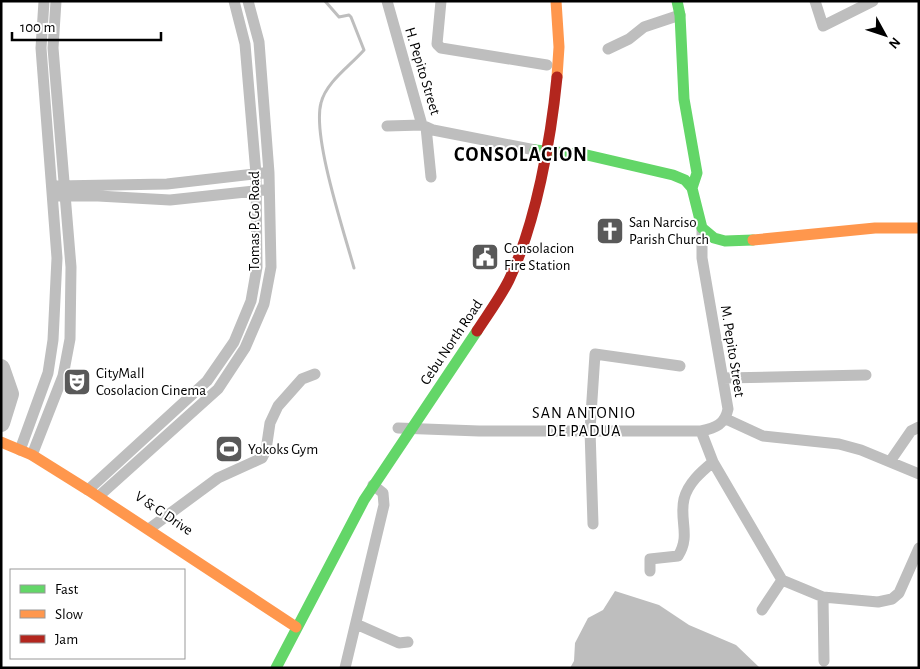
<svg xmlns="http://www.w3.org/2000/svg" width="920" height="669" viewBox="0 0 920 669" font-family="'Alegreya Sans',sans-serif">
<rect width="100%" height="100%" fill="#fff"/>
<path fill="#bebebe" d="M615,591L659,605L689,625L736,645L760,668H570L574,661L575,643L588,618L603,610Z"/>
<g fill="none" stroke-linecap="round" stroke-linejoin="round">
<path stroke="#bebebe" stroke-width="3" d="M325,1L339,17L349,15L351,17L364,50C350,66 326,82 321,103C312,136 344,232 354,268"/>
<path stroke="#bebebe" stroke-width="18" d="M1,368L10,394L1,423"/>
<path stroke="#bebebe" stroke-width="11" d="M387,1L422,125
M441,1L437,44L441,48L547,65
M815,1L823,26L873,1
M608,49L629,39L644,27L680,15
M387,126L422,125L433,130L535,150
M426,127L431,177
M57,186L167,184L263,173
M58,196H98L170,200L264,190
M723,378L866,375
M726,419L763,436L839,444L861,450L919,474
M398,428L479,431H701C716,428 725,424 728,409L702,258V228
M701,431L713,462L782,580L823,597L878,602L892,599L899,593L919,548
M20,450L48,373L53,340L57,258L41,48L44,1
M32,455L63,376L70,339L71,267L53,48L56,1
M891,460L911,431L919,427
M88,490L207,381L234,342L251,301L257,267L256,174L245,44L234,1
M99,496L218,389L245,348L264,304L271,267L269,173L259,42L248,1
M593,524L590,430L595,354L680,366
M149,529L218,478L262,458L266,450L270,423L278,406L302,379L315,374
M650,571V559L678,556C691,536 679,520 684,499C688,483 701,472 713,462
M823,597L824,661
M762,610L782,580
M356,624L399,643L408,642
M345,668L384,505L383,493L373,485"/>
<path stroke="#63d668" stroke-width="11" d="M677,1L680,15L684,99L697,173L692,188L702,228L714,238L725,241L753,240
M535,150L587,155L673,175L685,180L692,188
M276,668L364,500L477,331"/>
<path stroke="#ff974d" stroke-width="11" d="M556,1L559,47L557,77
M753,240L875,228H919
M1,442L32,455L88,490L296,627"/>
<path stroke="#b3261e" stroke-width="11" d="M477,331C488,314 500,298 509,280C536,223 551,139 557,77"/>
</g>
<defs>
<g id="church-square" transform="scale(1.4375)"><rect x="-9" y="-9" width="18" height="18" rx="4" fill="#595959" stroke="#fff"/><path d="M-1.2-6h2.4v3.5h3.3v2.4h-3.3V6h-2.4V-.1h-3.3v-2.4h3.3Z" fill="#fff"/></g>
<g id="civic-square" transform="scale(1.4375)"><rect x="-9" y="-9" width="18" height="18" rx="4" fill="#595959" stroke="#fff"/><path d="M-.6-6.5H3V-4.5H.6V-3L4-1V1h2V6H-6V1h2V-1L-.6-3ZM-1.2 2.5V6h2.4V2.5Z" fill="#fff"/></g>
<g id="theatre-square" transform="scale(1.4375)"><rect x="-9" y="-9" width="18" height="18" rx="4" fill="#595959" stroke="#fff"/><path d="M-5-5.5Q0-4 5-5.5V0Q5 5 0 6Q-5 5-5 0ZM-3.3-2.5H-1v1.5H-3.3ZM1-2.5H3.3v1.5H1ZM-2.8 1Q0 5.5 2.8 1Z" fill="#fff"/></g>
<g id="stadium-square" transform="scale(1.4375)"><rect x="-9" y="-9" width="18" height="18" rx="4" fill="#595959" stroke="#fff"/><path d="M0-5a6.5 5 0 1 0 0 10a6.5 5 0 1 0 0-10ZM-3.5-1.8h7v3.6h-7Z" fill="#fff"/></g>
</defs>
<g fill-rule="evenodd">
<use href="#church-square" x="610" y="231"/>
<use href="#civic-square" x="485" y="257"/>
<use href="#theatre-square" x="77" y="382"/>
<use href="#stadium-square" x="229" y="449"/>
</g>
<g text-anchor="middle" stroke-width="4" stroke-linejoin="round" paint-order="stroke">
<g font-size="15" fill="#000" stroke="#fff">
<text transform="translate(423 71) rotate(73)" y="5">H. Pepito Street</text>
<text transform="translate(254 221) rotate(-90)" y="5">Tomas P. Go Road</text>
<text transform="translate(451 342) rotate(-56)" y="5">Cebu North Road</text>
<text transform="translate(733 351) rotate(81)" y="5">M. Pepito Street</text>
<text transform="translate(164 513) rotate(34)" y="5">V &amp; G Drive</text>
</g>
<g font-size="15" fill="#000" stroke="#fff" text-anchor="start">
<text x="629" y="227">San Narciso<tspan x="629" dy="17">Parish Church</tspan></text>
<text x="504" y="253">Consolacion<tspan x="504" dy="17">Fire Station</tspan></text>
<text x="96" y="378">CityMall<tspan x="96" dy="17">Cosolacion Cinema</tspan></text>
<text x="248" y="454">Yokoks Gym</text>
</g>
<g font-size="16" letter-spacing="1" fill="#000" stroke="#fff">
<text x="584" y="418">SAN ANTONIO<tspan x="584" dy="18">DE PADUA</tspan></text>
</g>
<g font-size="20" font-weight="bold" letter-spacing="1" fill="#000" stroke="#fff">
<text x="521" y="161">CONSOLACION</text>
</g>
</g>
<rect width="920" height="669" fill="none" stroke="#000000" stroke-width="5"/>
<rect x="10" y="569" width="175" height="90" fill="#ffffff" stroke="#999999"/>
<rect x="20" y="585" width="25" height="8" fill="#63d668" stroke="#999999"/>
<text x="55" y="594" font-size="15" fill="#000000">Fast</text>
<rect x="20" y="610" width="25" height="8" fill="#ff974d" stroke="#999999"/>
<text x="55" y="619" font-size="15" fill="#000000">Slow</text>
<rect x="20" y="635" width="25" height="8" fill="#b3261e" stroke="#999999"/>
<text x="55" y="644" font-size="15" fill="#000000">Jam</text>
<g transform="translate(885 35) rotate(130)" stroke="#ffffff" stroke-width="4" paint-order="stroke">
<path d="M0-4L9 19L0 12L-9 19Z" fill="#000000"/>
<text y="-8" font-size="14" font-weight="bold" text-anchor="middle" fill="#000000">N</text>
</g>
<path d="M12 32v8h149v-8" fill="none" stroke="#000000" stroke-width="2.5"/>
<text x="20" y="32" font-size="15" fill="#000000" stroke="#ffffff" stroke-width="4" paint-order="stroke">100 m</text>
</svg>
